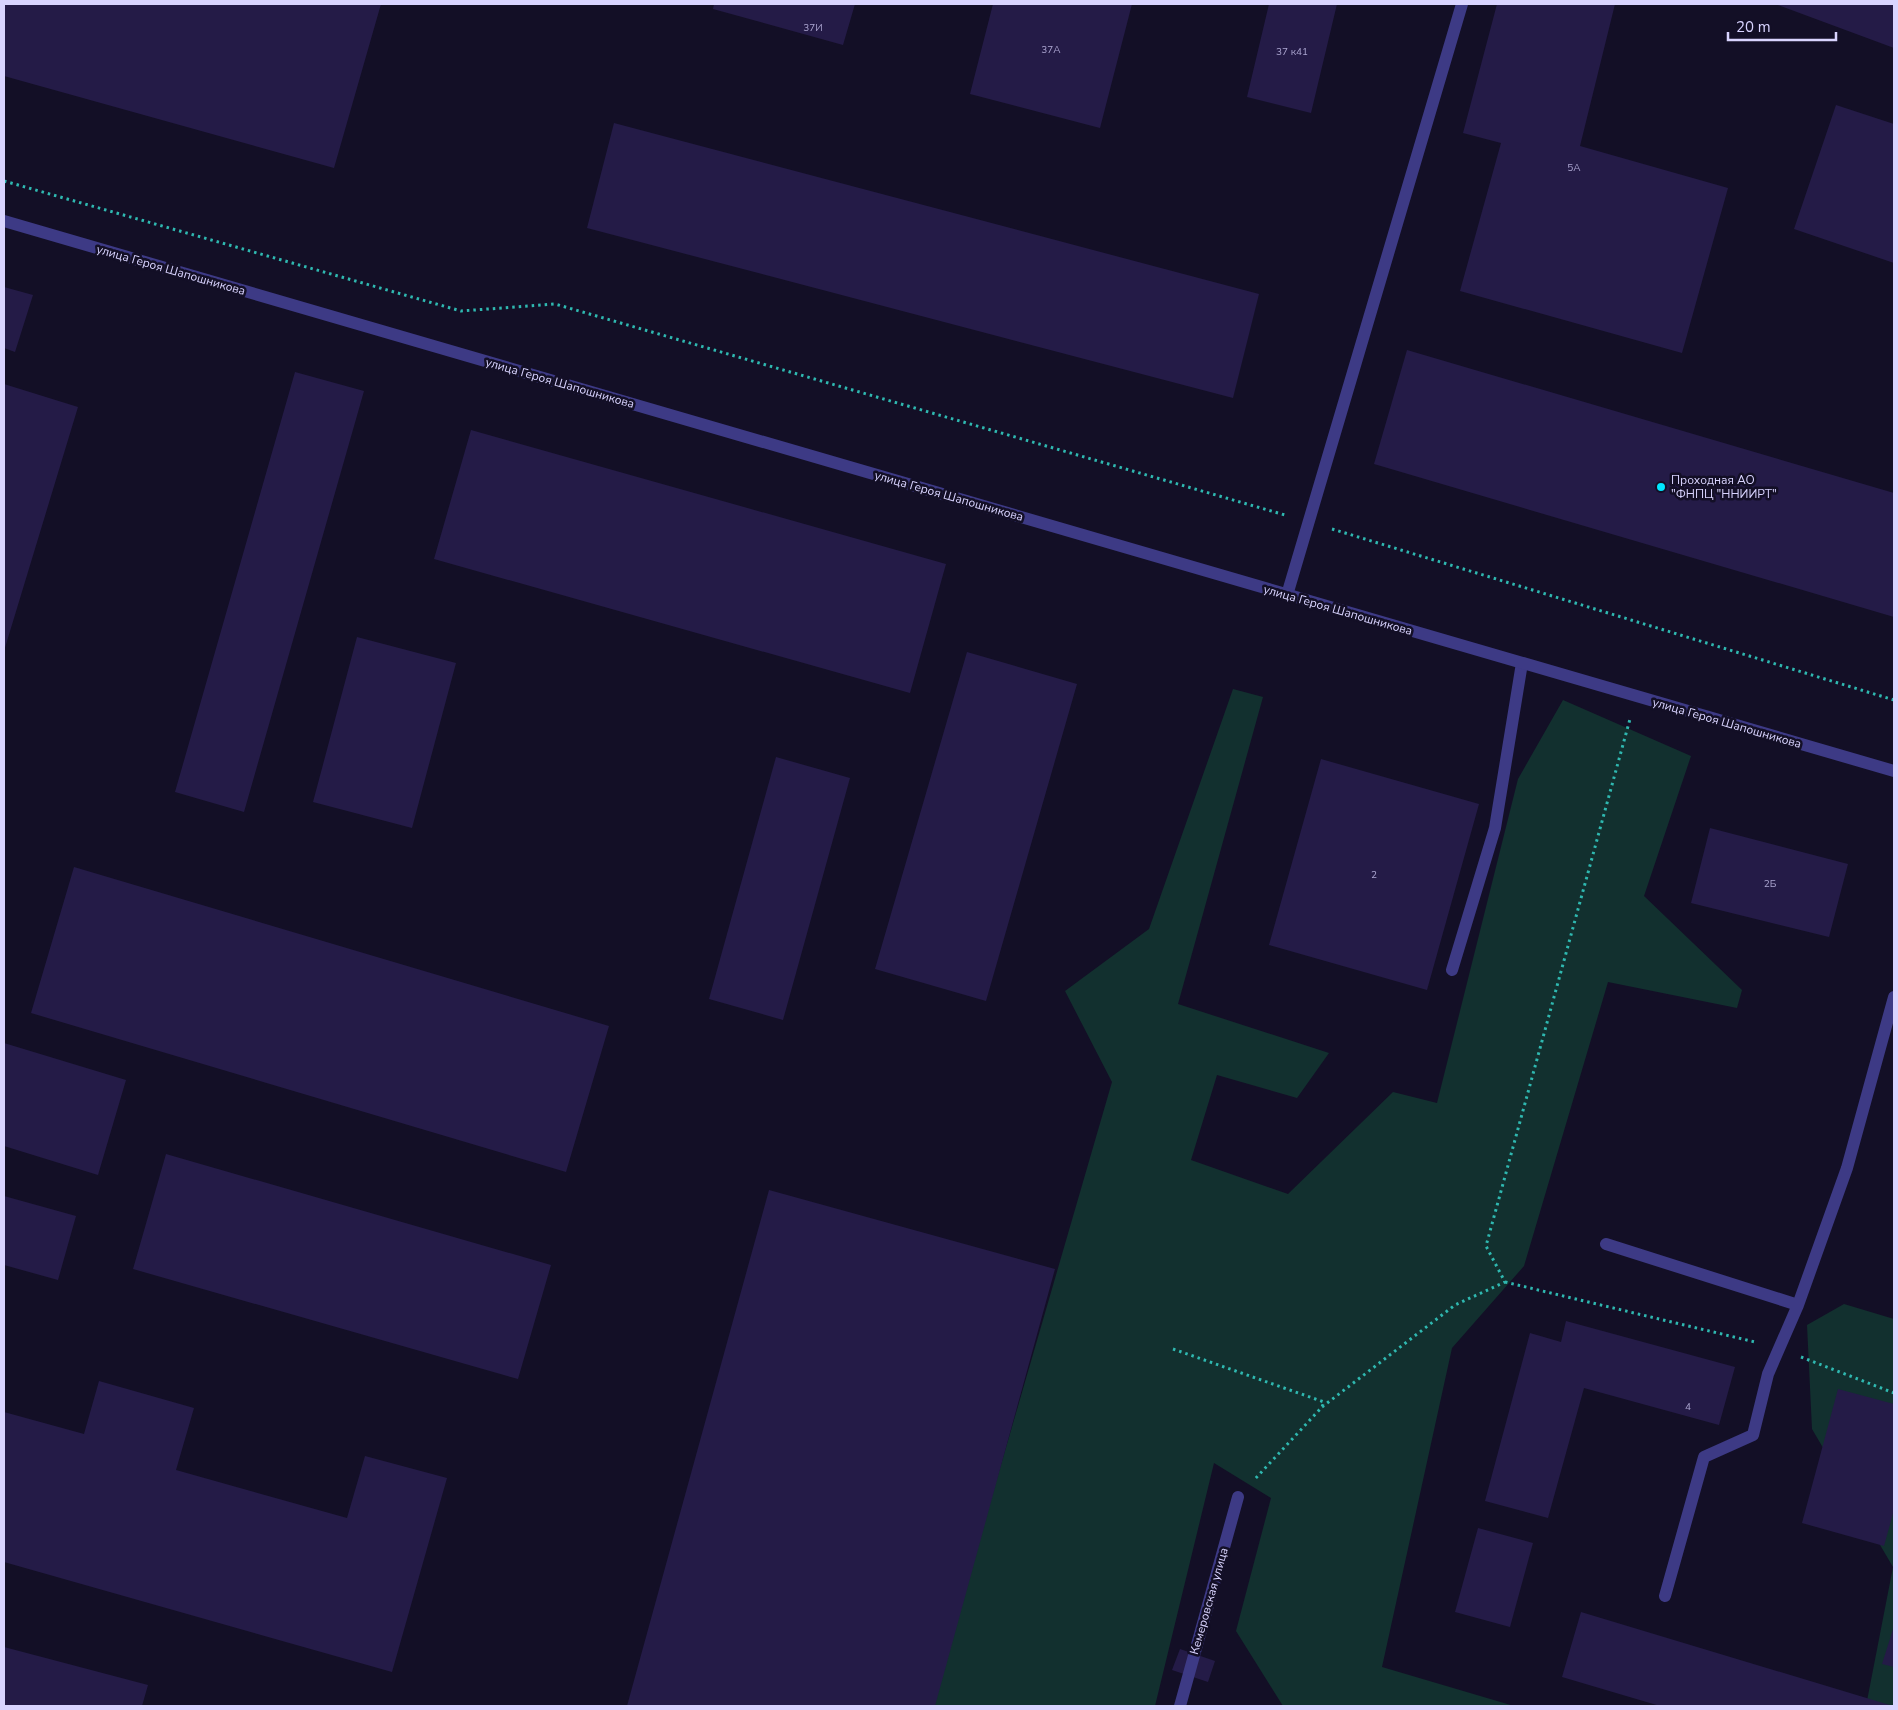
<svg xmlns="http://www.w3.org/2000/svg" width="1898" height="1710" viewBox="0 0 1898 1710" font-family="'Nunito Sans',sans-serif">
<rect width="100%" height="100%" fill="#130f26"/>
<path fill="#12302f" d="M1233,689L1263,697L1178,1004L1329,1053L1297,1098L1217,1075L1191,1160L1288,1194L1393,1092L1437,1103L1518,779L1563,700L1691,756L1644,896L1742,990L1737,1008L1608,982L1524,1266L1452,1348L1382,1667L1514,1706H1283L1236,1631L1271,1498L1214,1463L1155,1706H931L1112,1082L1065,991L1149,929Z
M1844,1304L1894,1319V1706H1866L1893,1567L1812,1429L1807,1325Z"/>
<path fill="#241b47" d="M4,4H381L334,168L4,76Z
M714,4H855L843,45L713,9Z
M993,4H1132L1100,128L970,94Z
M1269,4H1337L1311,113L1247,97Z
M1497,4H1615L1580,146L1728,188L1682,353L1460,291L1501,143L1463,133Z
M1775,4H1894V48Z
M1836,105L1894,124V263L1794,229Z
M614,123L1259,294L1233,398L587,228Z
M4,287L33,295L15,352L4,348Z
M1407,350L1894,493V617L1374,464Z
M295,372L364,391L244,812L175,792Z
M4,384L78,407L4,651Z
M471,430L946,564L910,693L434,559Z
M357,637L456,663L412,828L313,802Z
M967,652L1077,684L986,1001L875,969Z
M776,757L850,778L783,1020L709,999Z
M1321,759L1479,804L1427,990L1269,945Z
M1710,828L1848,864L1829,937L1691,903Z
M74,867L609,1026L566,1172L31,1013Z
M4,1043L126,1080L98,1175L4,1146Z
M166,1154L551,1265L518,1379L133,1269Z
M769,1190L1055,1269L935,1706H627Z
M4,1196L76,1216L58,1280L4,1265Z
M1566,1321L1735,1367L1719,1425L1584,1388L1548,1518L1485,1501L1530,1333L1561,1342Z
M99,1381L194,1408L176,1470L347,1518L365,1456L447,1478L392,1672L4,1562V1412L84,1434Z
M1838,1389L1894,1404V1510L1884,1546L1802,1523Z
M1478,1528L1533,1543L1510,1627L1455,1612Z
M1581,1612L1893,1706H1660L1562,1677Z
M1894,1626V1667L1882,1664Z
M4,1647L148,1685L142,1706H4Z
M1180,1649L1215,1661L1208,1682L1172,1670Z"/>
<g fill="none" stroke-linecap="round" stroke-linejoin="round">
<path stroke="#2fb8b0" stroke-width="3" stroke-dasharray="2.5 4" stroke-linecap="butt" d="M4,181L461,311L555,304L1285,515
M1332,529L1894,700
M1505,1282L1755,1342
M1173,1349L1324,1402L1322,1407L1255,1479
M1801,1357L1894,1393
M1322,1407L1455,1305L1505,1282L1486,1246L1630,719"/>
<path stroke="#3d3a85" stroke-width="12" d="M1287,595L1462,4
M1452,970L1495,828L1522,663
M1606,1244L1798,1305
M1665,1596L1704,1457L1753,1435L1768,1374L1798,1305L1847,1168L1894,997"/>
<path stroke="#3d3a85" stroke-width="12" d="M4,221L1894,771
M1180,1706L1238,1497"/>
</g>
<circle fill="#00e5ff" stroke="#130f26" stroke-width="2" cx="1661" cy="487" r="5"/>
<g text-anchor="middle" stroke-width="5" stroke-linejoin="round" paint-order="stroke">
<g font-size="10" fill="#aca6d1">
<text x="813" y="31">37И</text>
<text x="1051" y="53">37А</text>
<text x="1292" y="55">37 к41</text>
<text x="1574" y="171">5А</text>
<text x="1374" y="878">2</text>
<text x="1770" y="887">2Б</text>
<text x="1688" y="1410">4</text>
</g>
<g font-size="12" fill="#d9d4ff" stroke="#130f26">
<text transform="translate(171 270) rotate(16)" y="4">улица Героя Шапошникова</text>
<text transform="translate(560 383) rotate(16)" y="4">улица Героя Шапошникова</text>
<text transform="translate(949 496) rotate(16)" y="4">улица Героя Шапошникова</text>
<text transform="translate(1338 610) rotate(16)" y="4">улица Героя Шапошникова</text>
<text transform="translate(1727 723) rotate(16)" y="4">улица Героя Шапошникова</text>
<text transform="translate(1209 1601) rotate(-74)" y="4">Кемеровская улица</text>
</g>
<g font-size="12" fill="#d9d4ff" stroke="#130f26" text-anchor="start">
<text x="1671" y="484">Проходная АО<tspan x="1671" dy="14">"ФНПЦ "ННИИРТ"</tspan></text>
</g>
</g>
<rect width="1898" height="1710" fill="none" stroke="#d9d4ff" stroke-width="10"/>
<path d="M1728 32v8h108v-8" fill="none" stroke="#d9d4ff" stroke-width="2.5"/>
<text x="1736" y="32" font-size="15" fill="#d9d4ff" stroke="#130f26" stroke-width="4" paint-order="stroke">20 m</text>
</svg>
